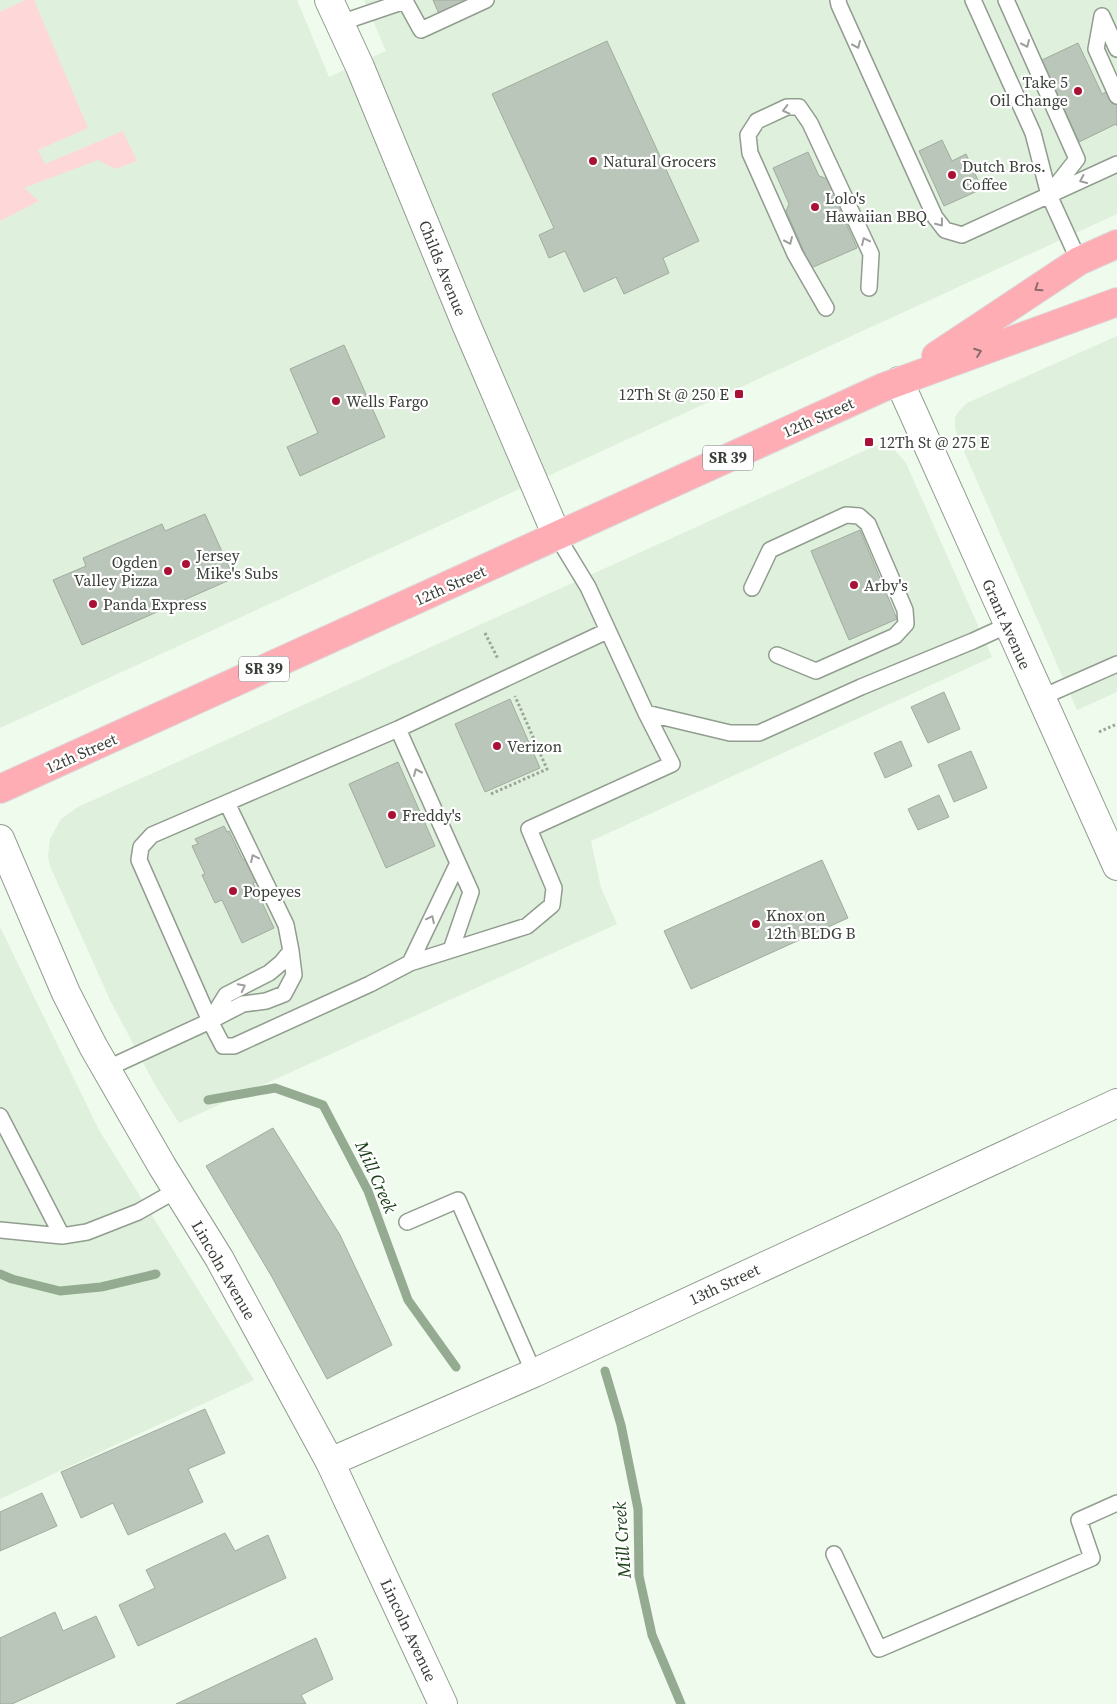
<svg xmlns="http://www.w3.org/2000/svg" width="1117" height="1704" viewBox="0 0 1117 1704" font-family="'Source Serif 4',serif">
<rect width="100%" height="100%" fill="#eefbed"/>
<path fill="#dff0dd" d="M0,0H297L329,77L386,51L364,0H1117V214L0,728Z
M1117,336V692L1077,710L959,440L955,428V418L958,412L967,403Z
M881,445L893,448L906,463L992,657L591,841L601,888L617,924L179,1123L155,1085L111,1002L50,866L48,856L50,839L61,819L78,807L875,446Z
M0,927L99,1130L254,1380L0,1499Z"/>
<path fill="#fed8d8" d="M25,0H34L88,128L38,150L45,164L123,131L137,161L115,169L98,160L24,188L39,201L0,221V12Z"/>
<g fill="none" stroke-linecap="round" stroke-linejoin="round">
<path stroke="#94ab91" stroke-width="9" d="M208,1100L275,1088L323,1105L368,1191L408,1300L456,1367
M0,1274L12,1279L60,1291L101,1287L156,1274
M605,1371L621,1425L638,1509L639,1576L652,1635L681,1704"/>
</g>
<path fill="#bac6b9" stroke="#a0ac9e" d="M433,0H470L439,14Z
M607,41L699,241L663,258L669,273L624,294L616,277L584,292L565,251L549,258L539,235L554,228L492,94Z
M1078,43L1102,94L1117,87V126L1116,124L1079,142L1042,60Z
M942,140L952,161L966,154L982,189L944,206L919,151Z
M808,152L819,176L828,179L846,216L844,219L857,248L811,268L786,211L789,204L773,168Z
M344,345L385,437L300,476L287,447L318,433L290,369Z
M205,514L234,578L82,645L53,580L86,566L83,558L162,524L165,531Z
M860,530L897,619L849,640L811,551Z
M944,692L960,729L928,743L911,707Z
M510,699L540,768L485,792L455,724Z
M901,741L912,766L885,778L874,753Z
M971,751L987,788L954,802L938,765Z
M398,762L435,846L386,868L349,784Z
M939,795L949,817L918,830L908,809Z
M224,826L227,832L229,831L243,860L249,858L260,880L253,883L274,928L242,943L222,900L215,903L202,875L205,874L192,846L198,844L195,839Z
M822,860L848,918L691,989L664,931Z
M273,1128L340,1235L392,1345L327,1379L272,1277L206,1166Z
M205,1409L225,1453L188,1469L203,1502L128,1535L113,1503L81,1518L61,1472Z
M42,1493L57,1526L0,1551V1512Z
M225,1533L235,1551L268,1535L286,1578L138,1646L119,1605L155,1588L146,1570Z
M55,1612L63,1631L96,1616L115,1657L12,1704H0V1638Z
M316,1638L333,1679L301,1695L306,1704H176Z"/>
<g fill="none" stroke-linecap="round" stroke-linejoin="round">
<g stroke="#919d8f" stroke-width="18">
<path id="service" d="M838,0L839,5L935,217L945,230L962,235L1117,164
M973,0L1033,133L1049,195L1079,261
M1006,0L1077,159L1051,192
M1102,16L1096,49L1117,96
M1102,16L1117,49
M340,23L405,1L421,30L486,0
M826,308L795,254L750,153L748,135L757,121L787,107H799L810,123L871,254L869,288
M557,536L588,587L646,713L730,733H759L861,687L973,641L1008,625
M752,588L770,550L846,515L859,516L868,524L905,610L906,624L895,636L816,671L777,655
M1040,698L1117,664
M398,729L458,863L410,963
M451,950L471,892L458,863
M210,1021L223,1046H234L370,984L410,963L527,926L552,905L554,888L529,829L672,764L646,713
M210,1021L226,995L269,973L281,963L291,951L286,925L227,803
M210,1021L243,1004L266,1001L284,994L294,975L291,951
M106,1069L210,1021L139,860L141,847L152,835L398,729L607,631
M0,1116L62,1236L0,1230
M407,1222L458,1200L534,1373
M62,1236L87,1232L138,1212L177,1190
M834,1554L879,1649L1092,1558L1079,1520L1117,1503"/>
</g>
<g stroke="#919d8f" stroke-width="30">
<path id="minor" d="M329,0L360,67L466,324L557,536
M330,1462L534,1373L1117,1103"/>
</g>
<g stroke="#919d8f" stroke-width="30">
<path id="tertiary" d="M899,381L1117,866
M0,839L66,993L93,1046L162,1166L219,1258L330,1462L443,1704"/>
</g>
<g stroke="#dcdcdb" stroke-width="30">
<path id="primary" d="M936,356L1079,261L1117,244
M0,789L884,387L1117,302"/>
</g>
<path stroke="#9aa499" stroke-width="3" stroke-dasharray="2.5 2.5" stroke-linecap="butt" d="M485,633L498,659
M1099,732L1117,724
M491,794L547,769L515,696"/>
<use href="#service" stroke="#fff" stroke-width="15"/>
<use href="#minor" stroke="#fff" stroke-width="28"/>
<use href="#tertiary" stroke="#fff" stroke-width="28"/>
<use href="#primary" stroke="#feadb5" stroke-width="28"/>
</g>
<defs><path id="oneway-chevron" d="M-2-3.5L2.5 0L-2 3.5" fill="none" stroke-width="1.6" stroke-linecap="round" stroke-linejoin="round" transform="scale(1.25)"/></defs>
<g stroke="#9c9f9c">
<use href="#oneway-chevron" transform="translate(1026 44) rotate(66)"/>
<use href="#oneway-chevron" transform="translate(857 45) rotate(66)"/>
<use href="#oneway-chevron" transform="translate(786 110) rotate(166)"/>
<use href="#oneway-chevron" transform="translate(1083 180) rotate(155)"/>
<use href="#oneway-chevron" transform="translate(940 223) rotate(52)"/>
<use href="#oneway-chevron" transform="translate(789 241) rotate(66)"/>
<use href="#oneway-chevron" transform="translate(865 241) rotate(-115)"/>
<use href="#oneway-chevron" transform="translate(417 772) rotate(-114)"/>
<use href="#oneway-chevron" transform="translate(254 858) rotate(-116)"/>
<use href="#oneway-chevron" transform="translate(431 919) rotate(-64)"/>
<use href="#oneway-chevron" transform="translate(242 987) rotate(-27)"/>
</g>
<g stroke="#886b6b">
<use href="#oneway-chevron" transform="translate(1038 288) rotate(146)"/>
<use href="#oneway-chevron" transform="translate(978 352) rotate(-20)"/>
</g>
<g fill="#a91135" stroke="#fff" stroke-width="2">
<circle cx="1078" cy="91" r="5"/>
<circle cx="593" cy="161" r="5"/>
<circle cx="952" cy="175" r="5"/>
<circle cx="815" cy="207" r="5"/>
<rect x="734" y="389" width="10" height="10" rx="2.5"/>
<circle cx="336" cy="401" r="5"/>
<rect x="864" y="437" width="10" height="10" rx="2.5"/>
<circle cx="186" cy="564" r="5"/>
<circle cx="168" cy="571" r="5"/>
<circle cx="854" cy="585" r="5"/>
<circle cx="93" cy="604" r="5"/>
<circle cx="497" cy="746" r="5"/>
<circle cx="392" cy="815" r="5"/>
<circle cx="233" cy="891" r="5"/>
<circle cx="756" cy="924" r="5"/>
</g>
<g text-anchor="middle" stroke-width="4.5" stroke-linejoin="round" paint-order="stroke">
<g fill="#fff" stroke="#757974" stroke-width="1">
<rect x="703" y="445.5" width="50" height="25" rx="4"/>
<rect x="239" y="656.5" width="50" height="25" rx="4"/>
</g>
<g font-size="15" font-weight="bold" fill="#3a3f39">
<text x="728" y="463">SR 39</text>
<text x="264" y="674">SR 39</text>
</g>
<g font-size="16" fill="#3a3f39" stroke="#fff" text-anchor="start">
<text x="1068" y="88" text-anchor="end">Take 5<tspan x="1068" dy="18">Oil Change</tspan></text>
<text x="603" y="167">Natural Grocers</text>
<text x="962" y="172">Dutch Bros.<tspan x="962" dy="18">Coffee</tspan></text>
<text x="825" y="204">Lolo's<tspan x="825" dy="18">Hawaiian BBQ</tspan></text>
<text x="729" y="400" text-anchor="end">12Th St @ 250 E</text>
<text x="346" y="407">Wells Fargo</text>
<text x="879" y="448">12Th St @ 275 E</text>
<text x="196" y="561">Jersey<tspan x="196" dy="18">Mike's Subs</tspan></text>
<text x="158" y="568" text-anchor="end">Ogden<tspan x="158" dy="18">Valley Pizza</tspan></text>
<text x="864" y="591">Arby's</text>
<text x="103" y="610">Panda Express</text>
<text x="507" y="752">Verizon</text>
<text x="402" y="821">Freddy's</text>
<text x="243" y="897">Popeyes</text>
<text x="766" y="921">Knox on<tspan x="766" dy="18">12th BLDG B</tspan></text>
</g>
<g font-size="16" fill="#3a3f39" stroke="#fff">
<text transform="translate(443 268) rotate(68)" y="6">Childs Avenue</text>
<text transform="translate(818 417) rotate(-24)" y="6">12th Street</text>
<text transform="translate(450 585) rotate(-24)" y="6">12th Street</text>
<text transform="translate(1007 624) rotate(66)" y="6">Grant Avenue</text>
<text transform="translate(81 753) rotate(-24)" y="6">12th Street</text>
<text transform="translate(224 1270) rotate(60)" y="6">Lincoln Avenue</text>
<text transform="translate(724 1284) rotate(-25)" y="6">13th Street</text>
<text transform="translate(409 1630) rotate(65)" y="6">Lincoln Avenue</text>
</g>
<g font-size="18" font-style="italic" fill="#1c401a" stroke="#fff">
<text transform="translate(376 1177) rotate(66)" y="6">Mill Creek</text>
<text transform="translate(622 1540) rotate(-94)" y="6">Mill Creek</text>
</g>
</g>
</svg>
